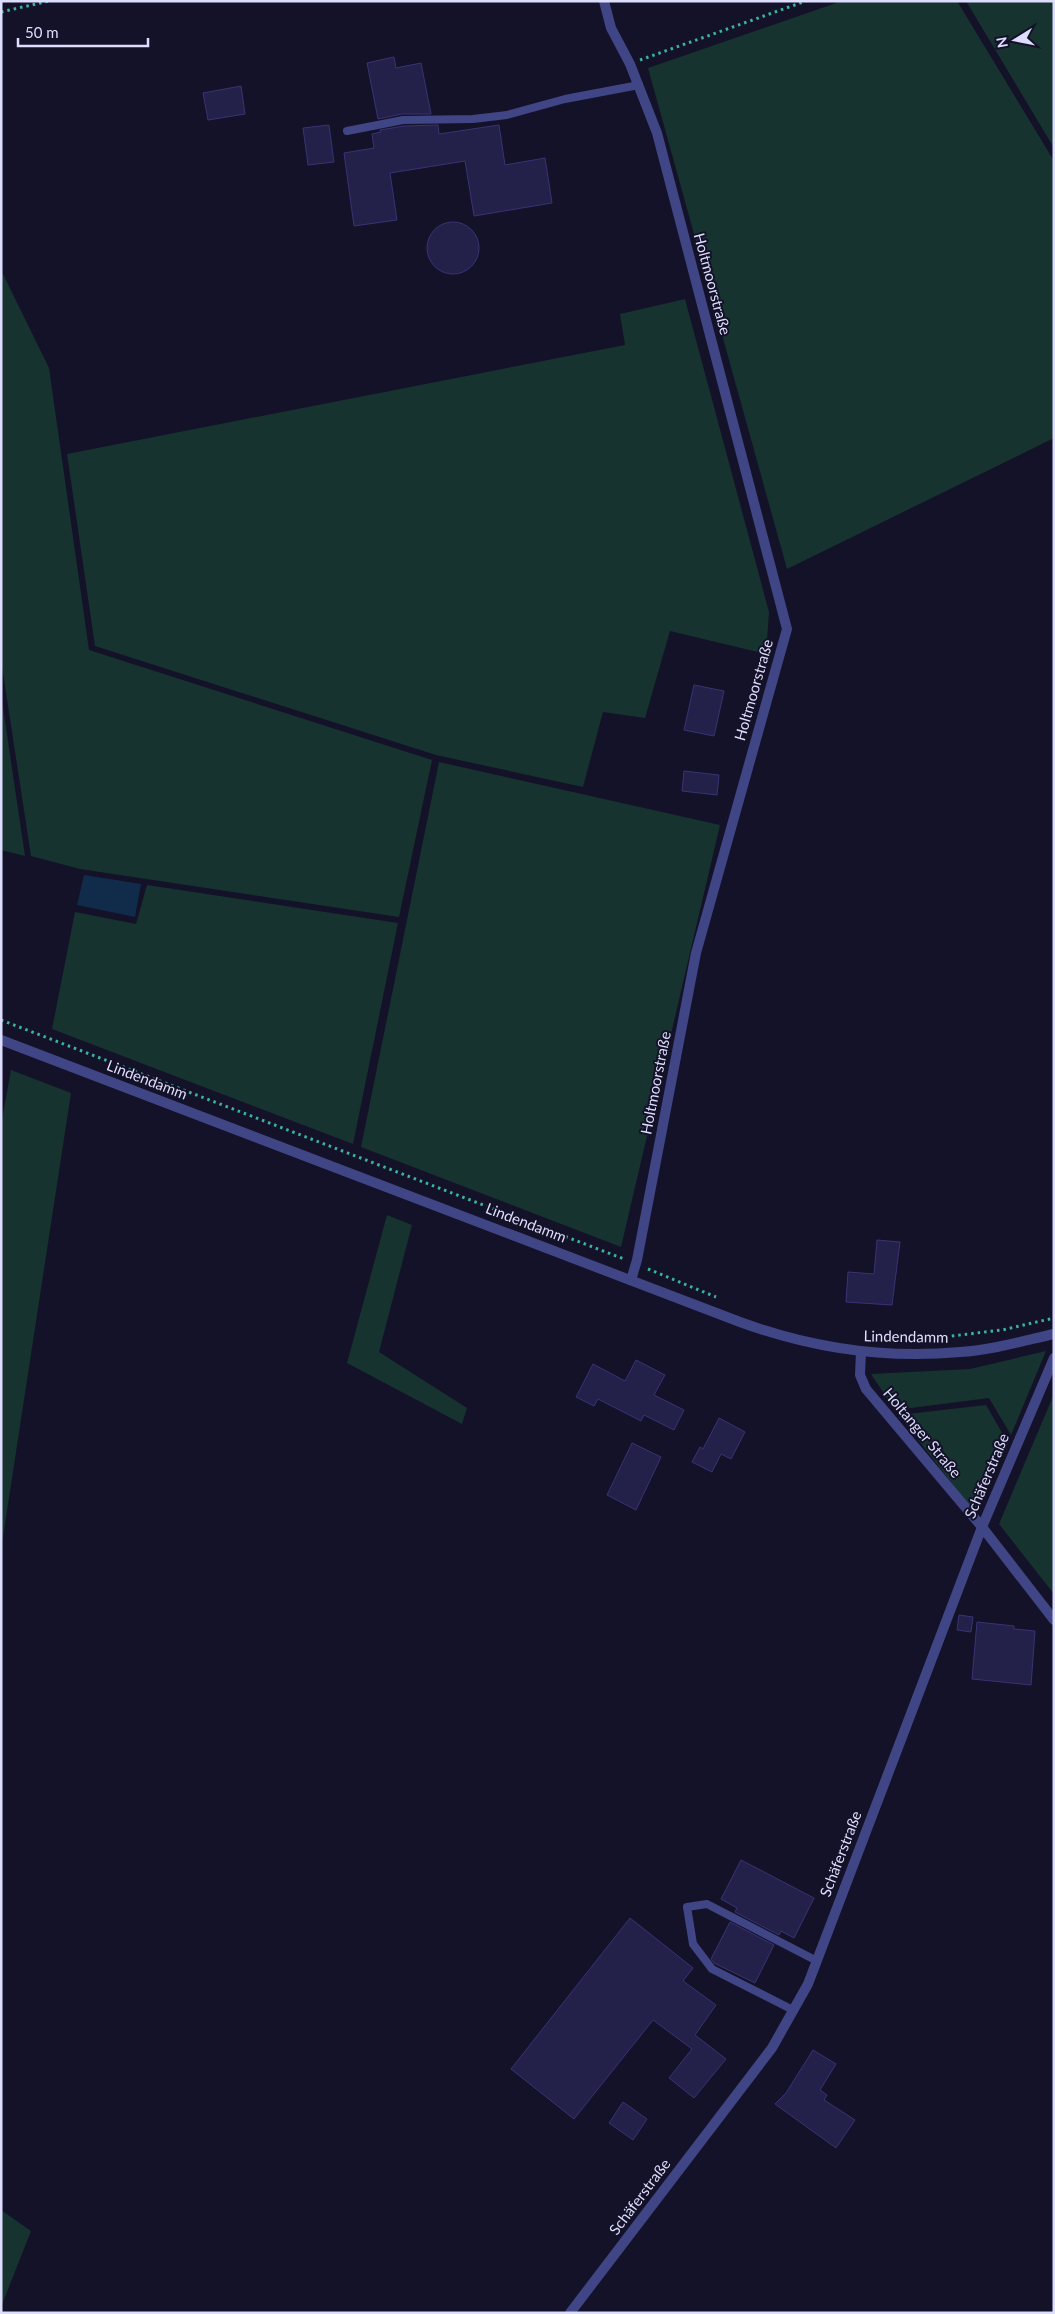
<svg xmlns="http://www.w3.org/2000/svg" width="1055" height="2314" viewBox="0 0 1055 2314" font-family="Lato,sans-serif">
<rect width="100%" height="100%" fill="#141229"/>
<path fill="#16332f" d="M842,1H957L1054,161V438L787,569L648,68Z
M966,1H1054V148Z
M1,270L49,368L89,650L432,760L399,917L80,869L31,856L1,660Z
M685,299L769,612L766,654L670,631L645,718L603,712L583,787L436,755L95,646L67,454L625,345L620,314Z
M1,694L25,856L1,850Z
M439,762L720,825L621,1247L361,1147Z
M147,885L398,923L353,1144L52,1029L75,912L136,924Z
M11,1070L71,1093L1,1550V1125Z
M387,1215L412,1225L379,1352L467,1408L462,1424L347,1363Z
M1046,1351L1011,1435L989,1398L895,1410L871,1374L970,1369Z
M1054,1394V1594L999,1524Z
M986,1405L1008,1443L974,1512L899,1415Z
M1,2210L31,2231L1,2307Z"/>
<path fill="#102c4a" d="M84,875L141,884L135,917L77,905Z"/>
<path fill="#232049" stroke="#393374" d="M394,57L396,68L421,63L431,114H402L378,119L367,63Z
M241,86L245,114L208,120L203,93Z
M329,125L334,162L308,165L303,128Z
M438,125L439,134L499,125L505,165L545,158L552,203L474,216L465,161L390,173L397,220L354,226L344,153L374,148L372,134L381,132L380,130L404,126Z
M427 248a26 26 0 1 1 52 0a26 26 0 1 1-52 0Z
M694,685L724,691L714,736L684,730Z
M684,771L719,775L717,795L682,791Z
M877,1240L900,1242L892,1305L846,1302L848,1272L874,1274Z
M636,1360L665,1375L654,1395L684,1410L674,1430L644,1415L641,1421L598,1399L594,1406L576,1397L593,1364L625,1381Z
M719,1418L745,1432L731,1459L721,1454L712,1472L692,1462L700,1447L703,1449Z
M632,1443L661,1457L636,1510L607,1495Z
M959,1615L973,1617L971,1632L957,1630Z
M977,1622L1014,1626V1629L1035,1631L1031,1685L972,1679Z
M741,1860L814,1898L794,1938L781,1931L779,1935L735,1912L737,1908L721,1899Z
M630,1918L693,1968L683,1981L716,2005L695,2035L726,2059L694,2098L669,2078L692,2049L653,2020L574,2119L511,2069Z
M730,1922L774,1945L755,1983L714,1963L711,1959Z
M813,2050L836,2064L820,2090L827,2095L824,2100L855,2120L836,2148L775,2104L786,2093Z
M623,2102L647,2119L633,2140L609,2123Z"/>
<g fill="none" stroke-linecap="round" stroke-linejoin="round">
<path stroke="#38b5a0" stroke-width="3" stroke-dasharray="2.5 4" stroke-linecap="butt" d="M1,12L49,1
M640,60L806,1
M1,1020L624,1259
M648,1269L716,1297
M926,1339L1002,1330L1054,1318"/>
<path stroke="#404585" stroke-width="8" d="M347,131L403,120L473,119L507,115L565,99L639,85
M793,2010L712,1969L693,1944L687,1907L707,1904L817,1961"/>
<path stroke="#404585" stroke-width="10" d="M604,1L611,28L630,64L657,133L787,629L696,953L637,1260L631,1280
M861,1352L860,1375L866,1389L982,1527L1054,1620
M570,2313L772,2048L808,1984L982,1527L1054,1358"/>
<path stroke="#404585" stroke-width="10" d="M1,1040L740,1322C811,1348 885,1359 960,1352C992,1350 1023,1341 1054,1334"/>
</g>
<g text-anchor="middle" stroke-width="4" stroke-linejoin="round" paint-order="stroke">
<g font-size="15" fill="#ddddfd" stroke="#141229">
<text transform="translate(712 284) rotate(75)" y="5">Holtmoorstraße</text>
<text transform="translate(754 690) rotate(-74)" y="5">Holtmoorstraße</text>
<text transform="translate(147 1080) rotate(21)" y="5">Lindendamm</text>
<text transform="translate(656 1083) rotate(-79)" y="5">Holtmoorstraße</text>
<text transform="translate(526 1223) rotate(21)" y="5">Lindendamm</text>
<text transform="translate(906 1337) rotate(1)" y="5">Lindendamm</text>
<text transform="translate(922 1433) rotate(50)" y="5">Holtanger Straße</text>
<text transform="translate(987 1476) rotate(-67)" y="5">Schäferstraße</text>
<text transform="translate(841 1854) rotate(-69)" y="5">Schäferstraße</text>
<text transform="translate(640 2197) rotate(-53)" y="5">Schäferstraße</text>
</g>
</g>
<rect width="1055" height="2314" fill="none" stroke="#ddddfd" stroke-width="5"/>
<g transform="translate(1015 40) rotate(260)" stroke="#141229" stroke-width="4" paint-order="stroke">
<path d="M0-4L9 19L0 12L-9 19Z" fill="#ddddfd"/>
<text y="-8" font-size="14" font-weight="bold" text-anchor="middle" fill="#ddddfd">N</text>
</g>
<path d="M18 38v8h130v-8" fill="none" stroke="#ddddfd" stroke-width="2.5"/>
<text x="25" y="38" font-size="15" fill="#ddddfd" stroke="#141229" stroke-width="4" paint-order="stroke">50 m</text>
</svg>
